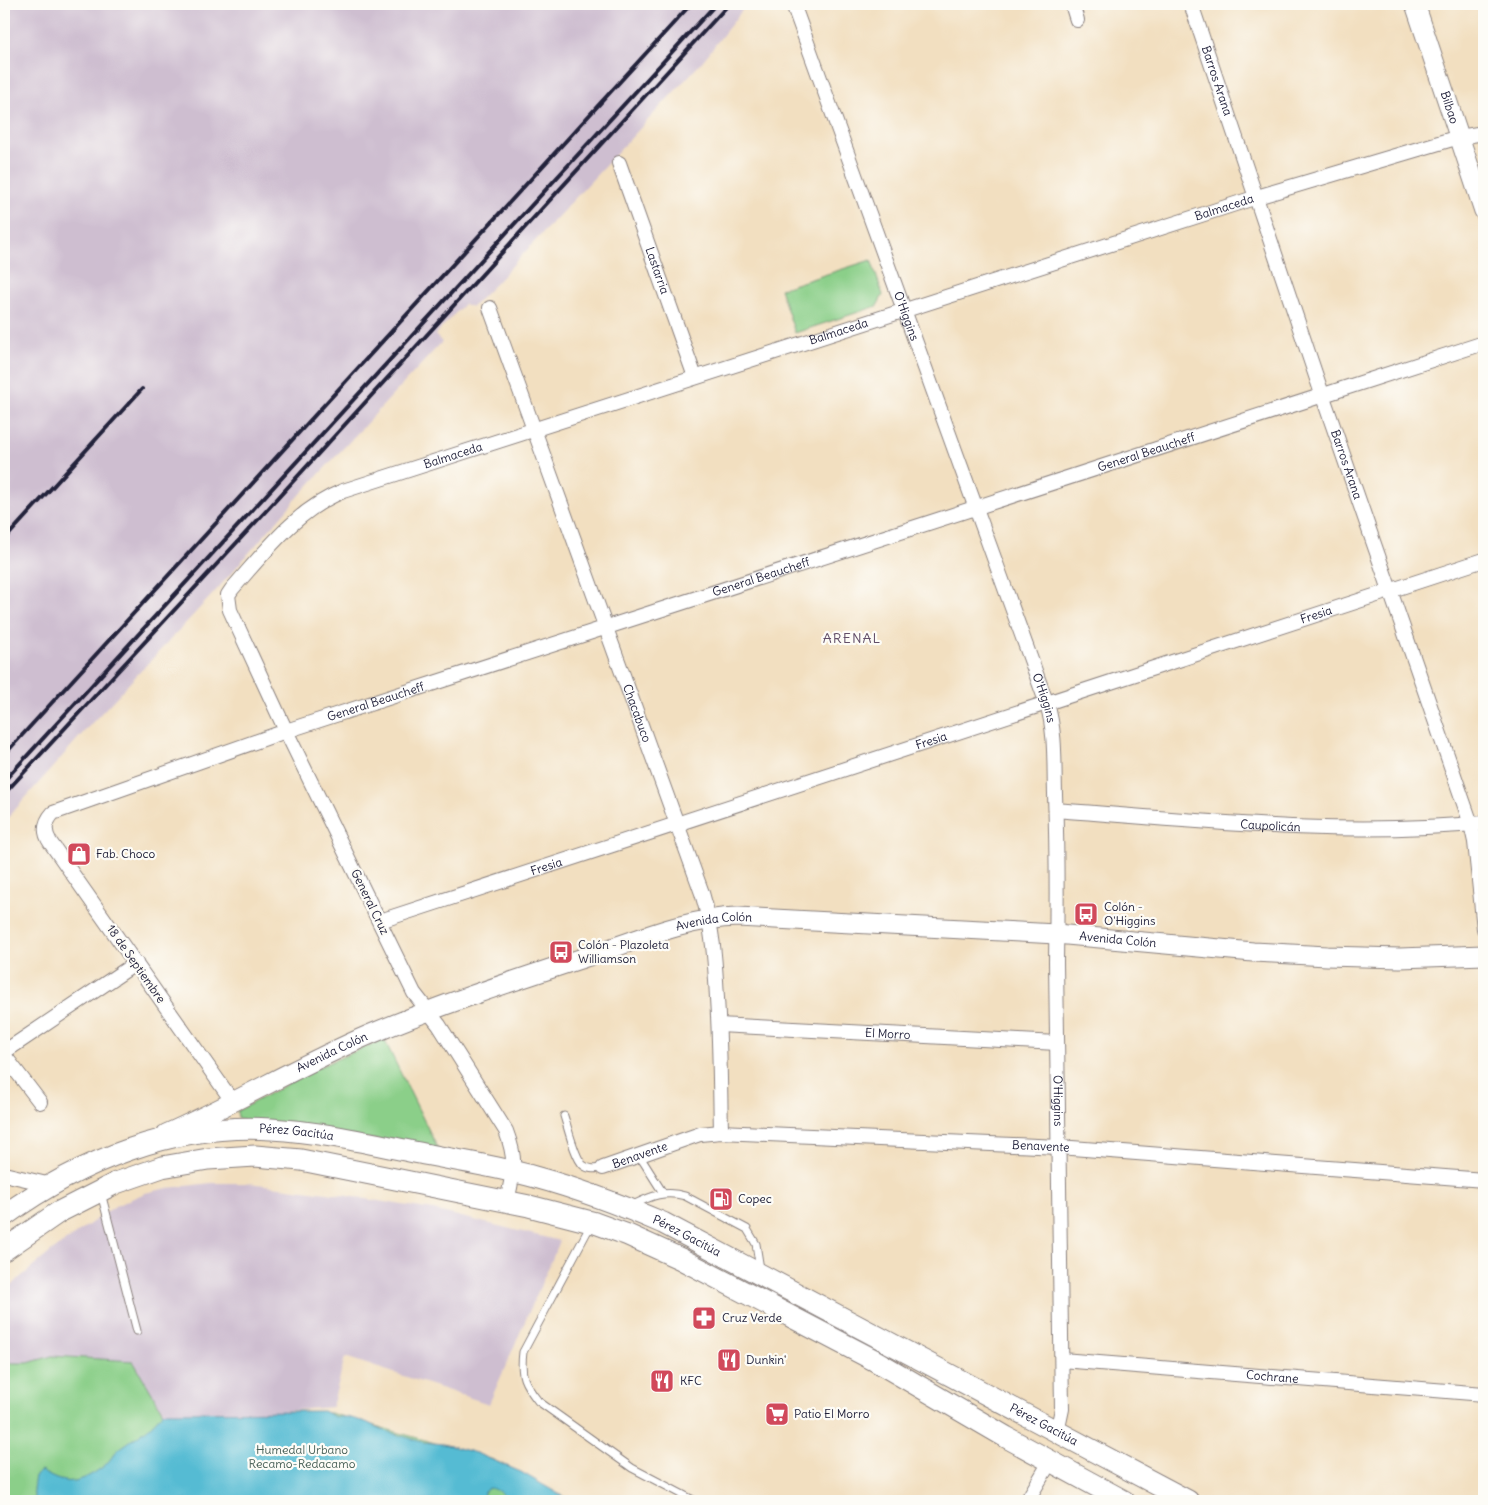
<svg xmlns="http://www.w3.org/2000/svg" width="1488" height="1505" viewBox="0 0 1488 1505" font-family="Delius,sans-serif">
<rect width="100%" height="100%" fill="#fdfcf7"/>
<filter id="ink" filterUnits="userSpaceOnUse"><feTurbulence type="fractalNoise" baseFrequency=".02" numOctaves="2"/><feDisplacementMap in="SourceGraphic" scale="10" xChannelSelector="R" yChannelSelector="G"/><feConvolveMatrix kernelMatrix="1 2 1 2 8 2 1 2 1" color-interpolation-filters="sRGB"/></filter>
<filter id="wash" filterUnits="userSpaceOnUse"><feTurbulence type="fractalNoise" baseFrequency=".0096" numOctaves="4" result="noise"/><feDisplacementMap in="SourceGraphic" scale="20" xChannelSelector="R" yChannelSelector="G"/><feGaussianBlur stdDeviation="1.12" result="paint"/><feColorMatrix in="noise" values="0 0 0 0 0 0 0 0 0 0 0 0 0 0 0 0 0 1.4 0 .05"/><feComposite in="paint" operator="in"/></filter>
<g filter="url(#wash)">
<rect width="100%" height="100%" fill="#f2dfc0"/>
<path fill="#cebed0" d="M4,4H747L701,63L496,283L472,307L464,304L435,335L442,342L298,497L212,595L91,724L4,822Z
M211,1183H249L342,1195L433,1210L560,1241L489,1404L345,1357L332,1407L248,1414L163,1412L133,1361L52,1356L28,1363H4V1291L52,1251L115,1206L145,1193L168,1188Z"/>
<path fill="#8bcf89" stroke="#567862" d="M871,260L883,295L877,306L795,333L780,289Z
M384,1039L438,1149L238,1119L237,1111L321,1066Z
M52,1356L133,1361L163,1412L162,1414L330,1413L491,1459L513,1469L569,1501H5L4,1495V1363H28Z"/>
<path fill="#55bbd3" stroke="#3c6e87" d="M323,1411L335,1417H347L366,1422L385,1431L422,1442L443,1444L476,1453L521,1472L571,1501H508C503,1494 498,1489 489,1488L484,1492L483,1501H35L33,1489L35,1476L41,1471C62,1484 74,1485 94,1473C100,1469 105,1466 109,1461C113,1456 114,1453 119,1449C135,1437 151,1429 163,1412Z"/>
</g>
<g filter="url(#ink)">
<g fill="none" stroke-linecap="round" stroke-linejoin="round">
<g stroke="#8a807e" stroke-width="9">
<path id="service" d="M564,1116C568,1128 575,1158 583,1165C589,1170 596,1169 603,1168
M639,1155L663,1193
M101,1193L137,1331
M633,1205C651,1196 665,1190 685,1196L747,1229L756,1244L760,1269
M592,1226L587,1232L523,1352C520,1376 524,1383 538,1401L632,1468L695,1501"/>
</g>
<g stroke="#8a807e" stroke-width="16">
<g id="minor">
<path id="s1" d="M793,4L1047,704C1056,733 1054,764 1055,794C1057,850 1057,906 1056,962L1062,1409L1059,1423L1054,1431"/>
<path d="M1072,4L1077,20"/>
<path id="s2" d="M1191,4L1322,394L1471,824L1475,842L1484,929"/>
<path id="s3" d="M619,163L695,377"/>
<path id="s4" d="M490,308L702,893C713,930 715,959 717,998C720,1043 720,1087 721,1132"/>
<path id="s5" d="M1056,810C1198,821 1341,837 1484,823"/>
<path id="s6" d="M380,921L1484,560"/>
<path id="s7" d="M719,1025L1057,1043"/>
<path d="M4,1052L136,963"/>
<path d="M4,1055L40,1102"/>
<path id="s8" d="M233,1102L50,842C43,831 45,822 53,813L286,731L1484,343"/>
<path id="s9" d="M603,1168L700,1134L721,1132L1059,1147L1484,1180"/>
<path d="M4,1174L51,1185"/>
<path id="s10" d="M507,1201C514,1171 517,1160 506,1131L439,1025L414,993L286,731L230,610L228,595L232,589C265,552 296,510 343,491L1257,197L1459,137L1484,133"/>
<path id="s11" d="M1062,1360L1484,1394"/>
<path d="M1027,1501L1050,1462"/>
</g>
</g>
<g stroke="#8a807e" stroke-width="21">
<g id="secondary">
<path id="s12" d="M1415,4L1484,211"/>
<path id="s13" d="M166,1134C236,1103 301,1064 371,1034C442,1004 516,980 589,956C637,940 687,918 738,917L1056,934L1253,952L1327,956L1400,958L1484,955"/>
</g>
</g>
<g stroke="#8a807e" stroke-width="23">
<g id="primary">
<path id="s14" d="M4,1216C80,1160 175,1123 271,1129C323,1132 374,1144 424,1154C461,1161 499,1167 535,1177C579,1189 621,1205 663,1223L1188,1501"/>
<path d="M4,1250L59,1212L116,1183L162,1167L208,1159L255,1156L301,1160L529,1206L595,1223L628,1235L681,1259L874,1360L1006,1437L1124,1501"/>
</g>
</g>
<use href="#service" stroke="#fff" stroke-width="7"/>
<use href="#minor" stroke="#fff" stroke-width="14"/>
<use href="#secondary" stroke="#fff" stroke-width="19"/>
<use href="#primary" stroke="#fff" stroke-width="21"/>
<path stroke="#22223b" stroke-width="4" d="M4,540L142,389
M4,755L691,4
M4,781L716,4
M4,794L266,511L729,4"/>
</g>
</g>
<defs>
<g id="shop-square" transform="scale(1.25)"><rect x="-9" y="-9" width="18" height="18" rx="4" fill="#d1495b" stroke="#fdfcf7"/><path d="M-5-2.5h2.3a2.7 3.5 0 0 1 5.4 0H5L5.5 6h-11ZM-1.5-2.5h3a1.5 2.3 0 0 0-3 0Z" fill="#fff"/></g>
<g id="bus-square" transform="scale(1.25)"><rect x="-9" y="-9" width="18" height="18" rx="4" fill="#d1495b" stroke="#fdfcf7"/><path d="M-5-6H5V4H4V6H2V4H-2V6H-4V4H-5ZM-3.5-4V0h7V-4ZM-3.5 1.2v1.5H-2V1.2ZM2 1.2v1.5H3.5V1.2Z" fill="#fff"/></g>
<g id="fuel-square" transform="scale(1.25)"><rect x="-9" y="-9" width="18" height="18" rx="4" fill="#d1495b" stroke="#fdfcf7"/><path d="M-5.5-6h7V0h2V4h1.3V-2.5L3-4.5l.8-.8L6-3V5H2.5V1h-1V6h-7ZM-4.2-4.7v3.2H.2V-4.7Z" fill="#fff"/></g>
<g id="pharmacy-square" transform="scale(1.25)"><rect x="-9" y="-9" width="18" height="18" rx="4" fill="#d1495b" stroke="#fdfcf7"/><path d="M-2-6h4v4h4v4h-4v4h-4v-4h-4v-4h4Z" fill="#fff"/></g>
<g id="restaurant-square" transform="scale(1.25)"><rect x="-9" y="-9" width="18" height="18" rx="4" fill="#d1495b" stroke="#fdfcf7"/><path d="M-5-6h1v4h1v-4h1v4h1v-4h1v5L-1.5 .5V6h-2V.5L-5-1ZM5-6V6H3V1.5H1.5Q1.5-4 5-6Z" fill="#fff"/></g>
<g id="supermarket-square" transform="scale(1.25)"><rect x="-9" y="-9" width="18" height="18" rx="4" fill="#d1495b" stroke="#fdfcf7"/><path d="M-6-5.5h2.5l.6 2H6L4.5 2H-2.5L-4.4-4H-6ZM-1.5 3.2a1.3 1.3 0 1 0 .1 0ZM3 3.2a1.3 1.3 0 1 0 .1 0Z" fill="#fff"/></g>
</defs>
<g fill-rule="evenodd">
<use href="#shop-square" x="79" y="854"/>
<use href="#bus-square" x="1086" y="914"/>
<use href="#bus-square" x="561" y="952"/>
<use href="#fuel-square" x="721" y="1199"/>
<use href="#pharmacy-square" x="704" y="1318"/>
<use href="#restaurant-square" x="729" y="1360"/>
<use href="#restaurant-square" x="662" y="1381"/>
<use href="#supermarket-square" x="777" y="1414"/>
</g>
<g text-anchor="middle" stroke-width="4.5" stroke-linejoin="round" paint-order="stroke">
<g font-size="12" fill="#22223b" stroke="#fdfcf7">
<text dy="4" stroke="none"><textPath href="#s2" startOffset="81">Barros Arana</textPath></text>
<text dy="4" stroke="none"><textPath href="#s12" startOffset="109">Bilbao</textPath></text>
<text dy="4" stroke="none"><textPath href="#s10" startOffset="1760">Balmaceda</textPath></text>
<text dy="4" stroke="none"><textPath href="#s3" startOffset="114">Lastarria</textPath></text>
<text dy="4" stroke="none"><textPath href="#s1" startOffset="332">O'Higgins</textPath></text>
<text dy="4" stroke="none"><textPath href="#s10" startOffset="1355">Balmaceda</textPath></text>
<text dy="4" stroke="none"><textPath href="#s8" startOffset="1501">General Beaucheff</textPath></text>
<text dy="4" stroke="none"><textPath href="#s10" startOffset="950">Balmaceda</textPath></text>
<text dy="4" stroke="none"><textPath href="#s2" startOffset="486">Barros Arana</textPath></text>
<text dy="4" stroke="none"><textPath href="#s8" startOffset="1096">General Beaucheff</textPath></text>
<text dy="4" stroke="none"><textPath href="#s6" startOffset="985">Fresia</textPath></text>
<text dy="4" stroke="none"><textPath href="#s1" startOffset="738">O'Higgins</textPath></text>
<text dy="4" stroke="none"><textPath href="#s8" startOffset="691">General Beaucheff</textPath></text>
<text dy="4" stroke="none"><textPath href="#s4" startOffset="431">Chacabuco</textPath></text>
<text dy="4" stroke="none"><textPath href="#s6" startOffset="580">Fresia</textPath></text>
<text dy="4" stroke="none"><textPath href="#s5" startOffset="215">Caupolicán</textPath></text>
<text dy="4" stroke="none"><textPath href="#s6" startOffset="175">Fresia</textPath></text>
<text transform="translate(370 902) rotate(64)" y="4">General Cruz</text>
<text dy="4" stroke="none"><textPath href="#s13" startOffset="590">Avenida Colón</textPath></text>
<text dy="4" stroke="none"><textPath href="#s13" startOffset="995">Avenida Colón</textPath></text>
<text transform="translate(136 964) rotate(55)" y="4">18 de Septiembre</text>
<text dy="4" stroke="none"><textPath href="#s7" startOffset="169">El Morro</textPath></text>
<text dy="4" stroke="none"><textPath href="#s13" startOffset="185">Avenida Colón</textPath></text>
<text dy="4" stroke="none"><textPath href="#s1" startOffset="1142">O'Higgins</textPath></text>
<text dy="4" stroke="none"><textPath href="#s14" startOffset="312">Pérez Gacitúa</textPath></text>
<text dy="4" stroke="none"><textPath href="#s9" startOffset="444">Benavente</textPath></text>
<text dy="4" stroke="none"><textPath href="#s9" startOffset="39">Benavente</textPath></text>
<text dy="4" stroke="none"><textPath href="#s14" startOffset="718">Pérez Gacitúa</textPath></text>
<text dy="4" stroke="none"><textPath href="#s11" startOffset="211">Cochrane</textPath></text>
<text dy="4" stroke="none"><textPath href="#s14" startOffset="1122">Pérez Gacitúa</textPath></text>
</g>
<g font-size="12" fill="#22223b" stroke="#fdfcf7" text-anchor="start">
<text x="96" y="858">Fab. Choco</text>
<text x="1104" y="911">Colón -<tspan x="1104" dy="14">O'Higgins</tspan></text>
<text x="578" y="949">Colón - Plazoleta<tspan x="578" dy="14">Williamson</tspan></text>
<text x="738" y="1203">Copec</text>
<text x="722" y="1322">Cruz Verde</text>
<text x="746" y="1364">Dunkin'</text>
<text x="680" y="1385">KFC</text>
<text x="794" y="1418">Patio El Morro</text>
</g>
<g font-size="12" fill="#475f56" stroke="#fdfcf7">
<text x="302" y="1454">Humedal Urbano<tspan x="302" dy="14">Recamo-Redacamo</tspan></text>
</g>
<g font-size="14" letter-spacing="1" fill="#634f69" stroke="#fdfcf7">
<text x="852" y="643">ARENAL</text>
</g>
</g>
<rect width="1488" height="1505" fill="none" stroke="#fdfcf7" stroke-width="20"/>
</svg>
